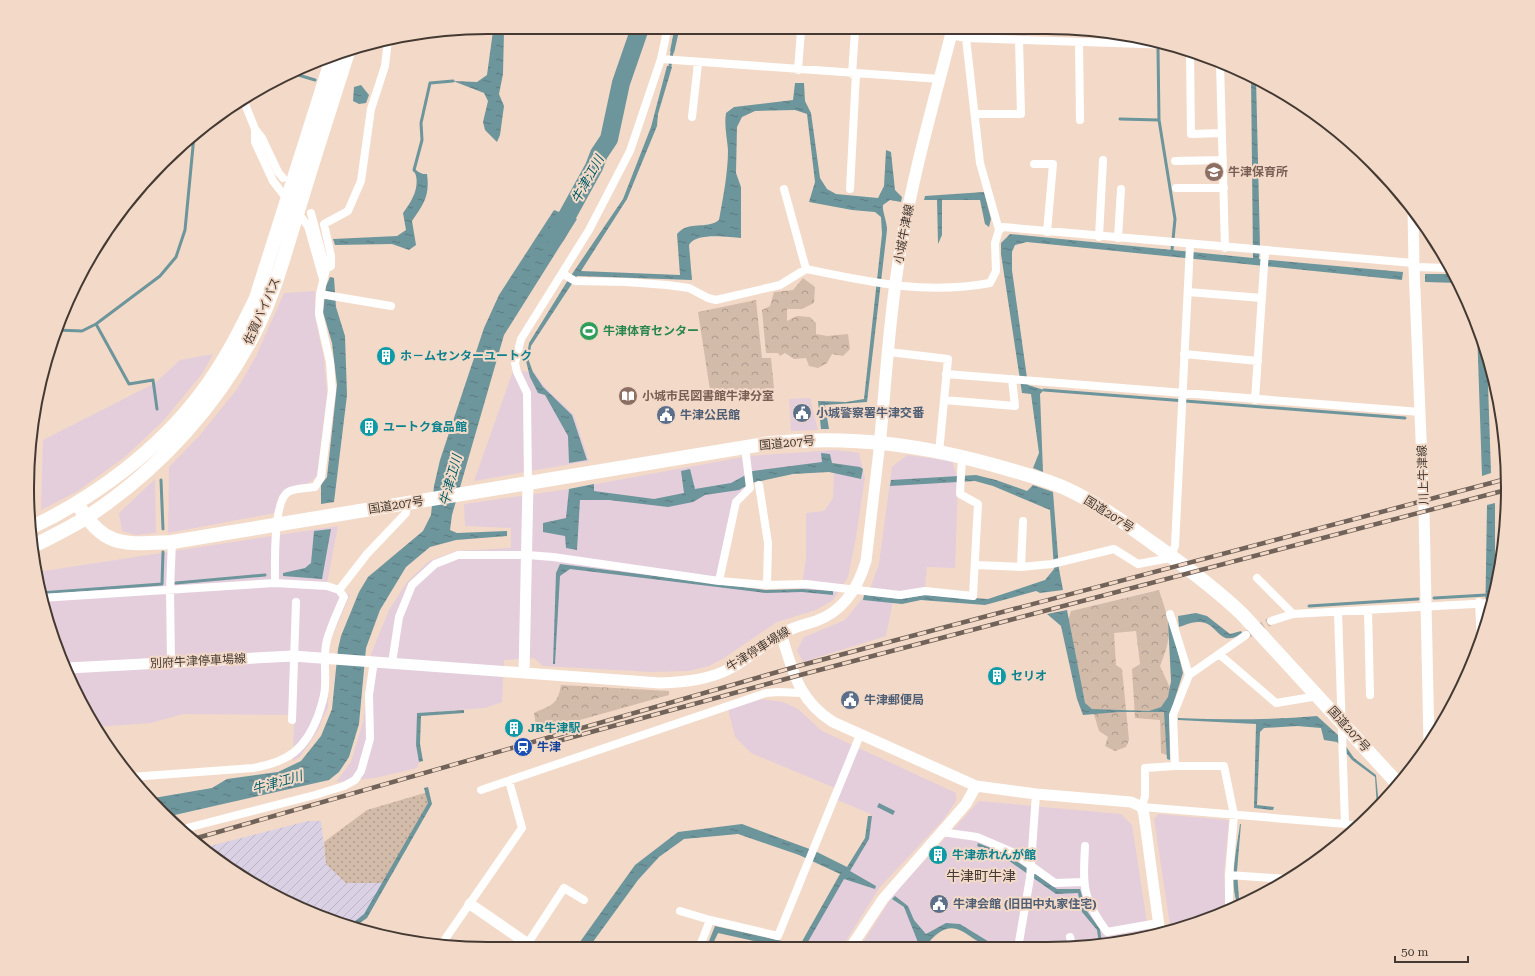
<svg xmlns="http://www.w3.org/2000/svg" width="1535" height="976" viewBox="0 0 1535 976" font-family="'Roboto Serif','Noto Sans JP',serif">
<defs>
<pattern id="industrial-furrows" width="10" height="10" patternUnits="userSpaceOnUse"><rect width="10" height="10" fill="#dad1e5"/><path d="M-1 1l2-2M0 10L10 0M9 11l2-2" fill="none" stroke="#bcb4c5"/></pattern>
<pattern id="grass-dots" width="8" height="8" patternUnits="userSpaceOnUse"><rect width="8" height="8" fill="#d3bbaa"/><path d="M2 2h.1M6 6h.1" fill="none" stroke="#ad998b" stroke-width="1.8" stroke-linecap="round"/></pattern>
<pattern id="forest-crowns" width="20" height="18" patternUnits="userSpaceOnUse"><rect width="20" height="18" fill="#d3bbaa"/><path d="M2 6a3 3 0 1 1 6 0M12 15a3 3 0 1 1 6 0" fill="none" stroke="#ad998b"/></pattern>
<pattern id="water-ripples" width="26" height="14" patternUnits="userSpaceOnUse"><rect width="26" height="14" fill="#6d959c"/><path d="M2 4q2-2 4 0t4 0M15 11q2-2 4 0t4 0" fill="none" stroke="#5b7b80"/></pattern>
</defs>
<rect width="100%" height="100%" fill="#f3dac8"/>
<path fill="#e4cedb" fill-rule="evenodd" d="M960,31H1026V36Z
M315,291V317L324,359L327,394L317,476L309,483L288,488L279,496L275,513L168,533L169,467L200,435L237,389L256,356L284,293Z
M213,354L202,374L163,421L126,456L78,491L41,510L43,440L155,383L180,360Z
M513,371L534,372L544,386L574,415L589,461L474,481Z
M810,398L818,430L791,431L789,399Z
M836,450L859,453L865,478L855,543L848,577L833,600L816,610L777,622L724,658L709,666L689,671L651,672L543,666L534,658L504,660L502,702L485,708L417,713L416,745L419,762L417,768L375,778L336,782L351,762L363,722L371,654L389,610L407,582L429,561L456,551L511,548V528L465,526L464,504L569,489L748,456ZM834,470L833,498L824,511L806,513V558L801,591L765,592L721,586L738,504L753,478Z
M907,455L952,461L958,481L955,568L927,567L924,598L893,601L886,636L803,662L797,650L804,637L845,620L870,589L879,564L892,467Z
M155,479L156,533L135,535L122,531L119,513Z
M338,526L327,583L350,595L330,642L328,707L317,732L300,757L293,761L294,715L183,714L151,723L95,727L89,719L43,607L37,572Z
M760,699L783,702L798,709L822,731L956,793V801L944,819L880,887L842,947H801L868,838L871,814L832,798L835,788L751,753L735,737L728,709Z
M979,801L1121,814L1132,825L1149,936L1077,948H995L959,926L943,927L922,947H860L893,895Z
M1158,814L1229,820L1224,874L1226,911L1171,932L1154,819Z"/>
<path fill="url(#industrial-furrows)" d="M308,821H321L326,864L383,883L366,916L352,925L311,914L232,871L202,848Z"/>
<path fill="url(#grass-dots)" d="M428,792L430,803L383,883H346L326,864L324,842L367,810Z"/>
<path fill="url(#forest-crowns)" d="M803,278L815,287L814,303L802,309H787V321L797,316L810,317L816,323V334L827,336L848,334L850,349L843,356L832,354L827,363L818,368L809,366L806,358L794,359L785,353L780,356L778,353H766L762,310L770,306L774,292L793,290Z
M756,300L762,358H771L774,388L711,397L698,312Z
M1159,590C1170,624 1174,632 1160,666L1172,692L1169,756L1161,753L1160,720L1135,718L1132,669L1140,664L1136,631L1114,633L1116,665L1122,669L1129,740L1126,747L1115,751L1105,746L1108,737L1099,731L1093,711L1082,703L1068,621L1071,611Z
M561,685L669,691V695L537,732L534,713C551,705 558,705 561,685Z"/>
<path fill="url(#water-ripples)" d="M493,31H504L503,74L499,94L504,106L500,135L497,142L485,130L483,122L488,101L484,93L453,81L477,82L487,75Z
M674,31H679L674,53L670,51Z
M667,66L672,67L658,114L657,126L627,199L581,271L680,275L677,234C689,220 706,230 719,220C723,198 728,173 728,150C727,137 724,126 726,113L734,107L793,100L795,83H804L805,101L811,113L820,178L827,189L836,194L878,198L884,186L886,150L891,152L895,190L902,197L901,202L890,200L883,205C882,211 887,221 887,230L867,402L825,405L829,429H821L818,401L846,402L864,399L882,234L881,217L875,212L852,210L809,202L815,182L807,114L795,110L755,111L742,117L737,127L736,173L741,187V238C729,237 695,232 689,245L692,280L577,276L531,346L529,361L533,372L543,387L572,415L587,460L569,463L568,436L545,395L538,393L530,377L526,361L529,343L568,280L623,199L651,127Z
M1251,75L1256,78L1260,246L1259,259L1403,272L1402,280L1027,242L1015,245L1012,252V270L1028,385L1044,390L1040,394L1043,472L1033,468L1039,453L1031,394L1022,393L1001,254V243L1010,234L1253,258Z
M361,85L369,95L366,103L359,104L353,101L354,87Z
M414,170L423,174H427C430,195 424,204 412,221L416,245L409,250L392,244L335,245L333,239L397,236L406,230L403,213C413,200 421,185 414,170Z
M984,192L991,219L989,227L985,224L980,200H942V235L938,244L937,200H924L925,196Z
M554,210L577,219L504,335L452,515L450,530L457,533L507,531V536L456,540L430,547L406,567L380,610L366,648L359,724L349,757L339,772L329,780L166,817L148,799L212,788L227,779L278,772L301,761L321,736L332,709L338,649L341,636L359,592L368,577L423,531L431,515L434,486L440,460L484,328L499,295Z
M1425,274H1454L1459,283L1425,282Z
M330,277L334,278L336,307L345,336L347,395L334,502L321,504V485L327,477L337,385L332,343L323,312L326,286Z
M1477,329L1487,355L1491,473L1482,476Z
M821,453L830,454L832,463L860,467L863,469L861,479L829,472L793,474L751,483L739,490L705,495L693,502L668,507L609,500H580L577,550L566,548L565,536L543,532V523L566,518L569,489L594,484V491L654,499L684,493L681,471L690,469L695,489L731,483L753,471L822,462Z
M976,475L996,480L1027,491L1033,485L1053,492L1059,569L1063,590L1040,593L1036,591L985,605L921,600L902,604L863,600L864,595L901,599L925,595L988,599L1045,580L1054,569L1050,510L993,486L975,481L890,486L891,480Z
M1495,503V588L1493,597H1490L1485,629L1487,505Z
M331,529L322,579L283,576V573L305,568L311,563L314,531Z
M560,564L765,590L802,589L833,591V595L802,592L766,593L570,569L560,576L555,664H553L556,573Z
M1067,610L1085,703L1092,709L1149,711L1161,707L1168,697L1171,681L1168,621L1170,619L1183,673L1169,717L1170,760L1167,759L1164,712H1119L1083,715L1077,699L1061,626L1047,614Z
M1196,613L1207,616L1230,634L1241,631L1242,633C1218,650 1219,621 1198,622C1192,622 1185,625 1179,627L1178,616Z
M464,710V713L421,716L420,744L423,761L419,762L416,745L417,713Z
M1317,716L1338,735L1354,758L1376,775L1379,806L1377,808L1375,777L1352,760L1337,742L1324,740L1321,728L1297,726L1264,728L1260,732L1257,805L1274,807L1273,810L1254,808L1256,724L1178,720V718C1224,720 1270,720 1317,716Z
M428,787L432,804L367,918L356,926L347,923L354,922L364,914L428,803L424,788Z
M879,803L895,811L893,815L877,807Z
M868,816H872L869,839L850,871L876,886L875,889L844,879L805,947H781L718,933L712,946H707L715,926L800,945L840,874L799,855L738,834L684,839L659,857L638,880L590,946H577L635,865L678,832L742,824L815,851L847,867L865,838Z
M1240,824H1241L1237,871L1239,899L1251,901L1242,905L1237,903C1229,881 1237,847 1240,824Z
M978,843L1006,854L1057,889H1080L1086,910L1100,929L1102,944H1099L1097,930L1082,912L1078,893L1056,894L1005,858L977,846Z
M895,896L908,906L914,920L926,934L946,923L960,924L999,948C968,948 957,904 925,947H918L919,945L904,907L892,899Z"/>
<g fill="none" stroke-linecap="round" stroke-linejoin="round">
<path stroke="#6d959c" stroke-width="3" d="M1158,49L1159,120L1175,219L1172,250
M670,66L672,52
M295,74L315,80
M1120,119L1159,120
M417,173L414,170L422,140L421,123L430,83L453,81
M96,324L129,384L153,380L157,409
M56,330L82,331L96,324L160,276L176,257L185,230L194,136
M1044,390L1405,418
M161,480L163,529
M176,583L265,575
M40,593L162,584L163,552
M1434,598L1486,595
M1309,606L1418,599"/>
<path stroke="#6d959c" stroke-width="18" d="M556,236L594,167L599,154L609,139L621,83L639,31"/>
<path stroke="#d0baaa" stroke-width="8" stroke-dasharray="8 4" stroke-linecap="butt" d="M1246,635L1271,621"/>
<path stroke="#fff" stroke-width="8" d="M951,35L966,38L1173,45
M1079,42L1080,120
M1190,52L1191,134L1222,133
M661,59L940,79
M1220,63L1225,248
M798,70L801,31
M852,74L855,31
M243,99L255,129L262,138L278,172L283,178
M975,114H1021L1019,40
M692,117L698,63
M255,129V142L273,181L287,199
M1175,161L1223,160
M1034,164H1053L1047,232
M1176,188H1224
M784,189L806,269
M850,189L856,74
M297,212L308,226L323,279
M999,230L1003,227L1413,263
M1099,237L1103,160
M1118,238L1121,189
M1414,267L1450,268
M326,269L331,266V256L324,224L348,211L361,181L371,109L385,66L388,40
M563,274L575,281L626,282L667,285L689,288L708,298L716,300L780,285L806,269C868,282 926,295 990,283L996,271L995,243L999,230L980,163L966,38
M1188,292L1262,298
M320,294L391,306
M889,352L948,359L939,452
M1184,354L1258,361
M946,374L1420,412
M944,400L1015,406L1012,379
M1255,400L1265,251
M528,483L527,393L517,372L515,363L521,339L589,230L630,151L661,59L667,31
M759,485L768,543L767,585
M975,565L1021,567L1052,564L1114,549L1138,564L1170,558L1175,546L1190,245
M1021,567L1023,521
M1257,578L1293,614
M719,581L736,502L750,488L745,447
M275,583C275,565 273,501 288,492C294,488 308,488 315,487L321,477L332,390L330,362L319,314L320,294L326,269L311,213
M339,590L367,554L406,513L407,503
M41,598L275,583L327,586L339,590L344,597C338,611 331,626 327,640C323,655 326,670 325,686C325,697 321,706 318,716C305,750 288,762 253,768L131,777
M1479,602L1481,643
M1368,610L1370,695
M1338,612L1345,824
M1170,614L1189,675
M1271,621L1293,614L1491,603
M1246,635L1189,675L1173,715L1175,766L1145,768V796L1142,807L1358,825
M1219,654L1276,703L1318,696
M171,662L170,589L172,542
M392,663L399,617L412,585L435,564L458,555H527L553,557L719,581L767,585L806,584L900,595L925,591L973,596L978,504L960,494L962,457
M292,720L296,602
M1175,766H1224L1234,815L1229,875V910
M481,790L766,693L778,692L802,693
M179,830L315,795L344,786L355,780L361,771L370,739L369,695L374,661
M941,832L977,837L1012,852L1055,883L1083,882
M1085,846C1083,887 1082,898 1107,932L1158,923
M1229,875L1287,879
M680,911L710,920
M1159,931L1181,928
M1070,937L1073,948
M528,943L564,888L584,900
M441,945L522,828L509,781
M700,946L710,920L778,936L860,735
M1018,948L1030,878L1036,794"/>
<path stroke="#fff" stroke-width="11" d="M1413,208L1414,267L1424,511L1429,742
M781,634C793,671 798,700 833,722L976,786L1036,794L1131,802L1142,807L1144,815L1160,934
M68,668L293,656L660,683C685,682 709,680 731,668C749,658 764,644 782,634C792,627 804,625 816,621C844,611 858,588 866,561L880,442
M524,673L528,483
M470,904L531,946
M851,947L883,899L966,804L976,786"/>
<path stroke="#fff" stroke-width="12" d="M880,442C886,376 890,311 901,246C913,174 934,102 952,31"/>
<path stroke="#fff" stroke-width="14" d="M77,503C104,549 124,544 172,542L770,443C854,435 924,445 1004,468C1025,474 1048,480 1067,489C1099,504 1126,524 1154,544C1185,566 1215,588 1242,614L1399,785
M30,528C94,498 159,450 202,392C224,363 240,331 256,298L333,55
M33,546C51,537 70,528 87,517C159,470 221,402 259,324C276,288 286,249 298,211C314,157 332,103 349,49"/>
<g stroke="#716359" stroke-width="4.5">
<path id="rail" d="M547,744L804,674L1506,490
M190,840L802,665L1506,479"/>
</g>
<use href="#rail" stroke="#f3dac8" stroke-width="3" stroke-dasharray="9" stroke-linecap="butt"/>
</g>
<defs>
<g id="school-disc" transform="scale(1)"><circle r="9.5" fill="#8d6e63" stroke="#f3dac8"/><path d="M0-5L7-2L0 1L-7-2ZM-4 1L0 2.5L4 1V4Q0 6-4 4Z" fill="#fff"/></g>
<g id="stadium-disc" transform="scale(1)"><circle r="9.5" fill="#2e9e5b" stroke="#f3dac8"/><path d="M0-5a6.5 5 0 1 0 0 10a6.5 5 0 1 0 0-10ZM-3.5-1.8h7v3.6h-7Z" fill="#fff"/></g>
<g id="building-disc" transform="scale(1)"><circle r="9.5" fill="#0f9aa8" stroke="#f3dac8"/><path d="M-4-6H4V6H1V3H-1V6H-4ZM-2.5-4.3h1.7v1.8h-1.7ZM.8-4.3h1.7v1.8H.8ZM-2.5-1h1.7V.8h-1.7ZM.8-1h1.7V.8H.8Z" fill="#fff"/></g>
<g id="library-disc" transform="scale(1)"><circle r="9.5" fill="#8d6e63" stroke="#f3dac8"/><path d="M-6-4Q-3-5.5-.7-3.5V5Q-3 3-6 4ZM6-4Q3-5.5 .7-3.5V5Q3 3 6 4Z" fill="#fff"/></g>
<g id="civic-disc" transform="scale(1)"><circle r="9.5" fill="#5c6f8a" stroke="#f3dac8"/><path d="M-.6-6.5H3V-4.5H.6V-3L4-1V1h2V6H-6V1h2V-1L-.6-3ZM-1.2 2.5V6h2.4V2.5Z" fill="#fff"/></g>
<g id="station-disc" transform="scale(1)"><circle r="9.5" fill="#1a4fb4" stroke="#f3dac8"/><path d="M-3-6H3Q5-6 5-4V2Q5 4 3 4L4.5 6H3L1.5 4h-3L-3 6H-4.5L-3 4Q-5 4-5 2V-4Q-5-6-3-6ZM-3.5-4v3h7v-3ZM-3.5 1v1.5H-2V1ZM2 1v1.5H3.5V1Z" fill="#fff"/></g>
</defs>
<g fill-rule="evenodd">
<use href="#school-disc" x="1214" y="172"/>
<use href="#stadium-disc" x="589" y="331"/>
<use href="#building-disc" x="386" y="356"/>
<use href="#library-disc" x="628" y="396"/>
<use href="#civic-disc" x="802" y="413"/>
<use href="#civic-disc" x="666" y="415"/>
<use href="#building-disc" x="369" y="427"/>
<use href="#building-disc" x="997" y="676"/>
<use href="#civic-disc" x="850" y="700"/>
<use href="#building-disc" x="514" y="728"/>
<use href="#station-disc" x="523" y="747"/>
<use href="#building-disc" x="938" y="855"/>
<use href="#civic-disc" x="939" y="904"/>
</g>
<g text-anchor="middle" stroke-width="4" stroke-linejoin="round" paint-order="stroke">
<g font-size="12" font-weight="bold" fill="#785e54" stroke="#f3dac8" text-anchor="start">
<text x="1228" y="176">牛津保育所</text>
<text x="642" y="400">小城市民図書館牛津分室</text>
</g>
<g font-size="12" fill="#443a33" stroke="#f3dac8">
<text transform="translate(904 234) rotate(-79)" y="4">小城牛津線</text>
<text transform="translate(262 311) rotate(-66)" y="4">佐賀バイパス</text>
<text transform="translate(787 443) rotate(-5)" y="4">国道207号</text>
<text transform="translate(1423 475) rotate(-92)" y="4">川上牛津線</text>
<text transform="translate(396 505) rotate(-9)" y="4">国道207号</text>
<text transform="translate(1109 514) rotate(32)" y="4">国道207号</text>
<text transform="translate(758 649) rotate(-32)" y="4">牛津停車場線</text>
<text transform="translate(198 661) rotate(-3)" y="4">別府牛津停車場線</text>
<text transform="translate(1349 729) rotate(48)" y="4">国道207号</text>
</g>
<g font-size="12" font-weight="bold" fill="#27864d" stroke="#f3dac8" text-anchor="start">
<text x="603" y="335">牛津体育センター</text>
</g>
<g font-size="12" font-weight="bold" fill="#0d838f" stroke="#f3dac8" text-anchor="start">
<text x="400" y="360">ホ－ムセンターユートク</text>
<text x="383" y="431">ユートク食品館</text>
<text x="1011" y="680">セリオ</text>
<text x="528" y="732">JR牛津駅</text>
<text x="952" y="859">牛津赤れんが館</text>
</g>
<g font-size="12" font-weight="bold" fill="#4e5e75" stroke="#f3dac8" text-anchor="start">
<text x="816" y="417">小城警察署牛津交番</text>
<text x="680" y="419">牛津公民館</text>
<text x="864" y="704">牛津郵便局</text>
<text x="953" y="908">牛津会館 (旧田中丸家住宅)</text>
</g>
<g font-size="12" font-weight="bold" fill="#164399" stroke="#f3dac8" text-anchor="start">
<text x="537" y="751">牛津</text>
</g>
<g font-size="13" font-style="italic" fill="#015d68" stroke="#f3dac8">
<text transform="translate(587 179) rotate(-61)" y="5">牛津江川</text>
<text transform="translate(450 480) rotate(-75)" y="5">牛津江川</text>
<text transform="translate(277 782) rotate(-16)" y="5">牛津江川</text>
</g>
<g font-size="14" fill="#443a33" stroke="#f3dac8">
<text x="981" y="881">牛津町牛津</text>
</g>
</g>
<path d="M0 0H1535V976H0ZM488 34H1047A454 454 0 0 1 1501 488V488A454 454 0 0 1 1047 942H488A454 454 0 0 1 34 488V488A454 454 0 0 1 488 34Z" fill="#f3dac8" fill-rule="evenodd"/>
<path fill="none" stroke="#443a33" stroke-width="2" d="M488 34H1047A454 454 0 0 1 1501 488V488A454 454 0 0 1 1047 942H488A454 454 0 0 1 34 488V488A454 454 0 0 1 488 34Z"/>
<path d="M1395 956v6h73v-6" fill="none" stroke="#443a33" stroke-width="2"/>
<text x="1401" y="956" font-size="12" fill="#443a33" stroke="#f3dac8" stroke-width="3" paint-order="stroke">50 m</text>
</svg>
